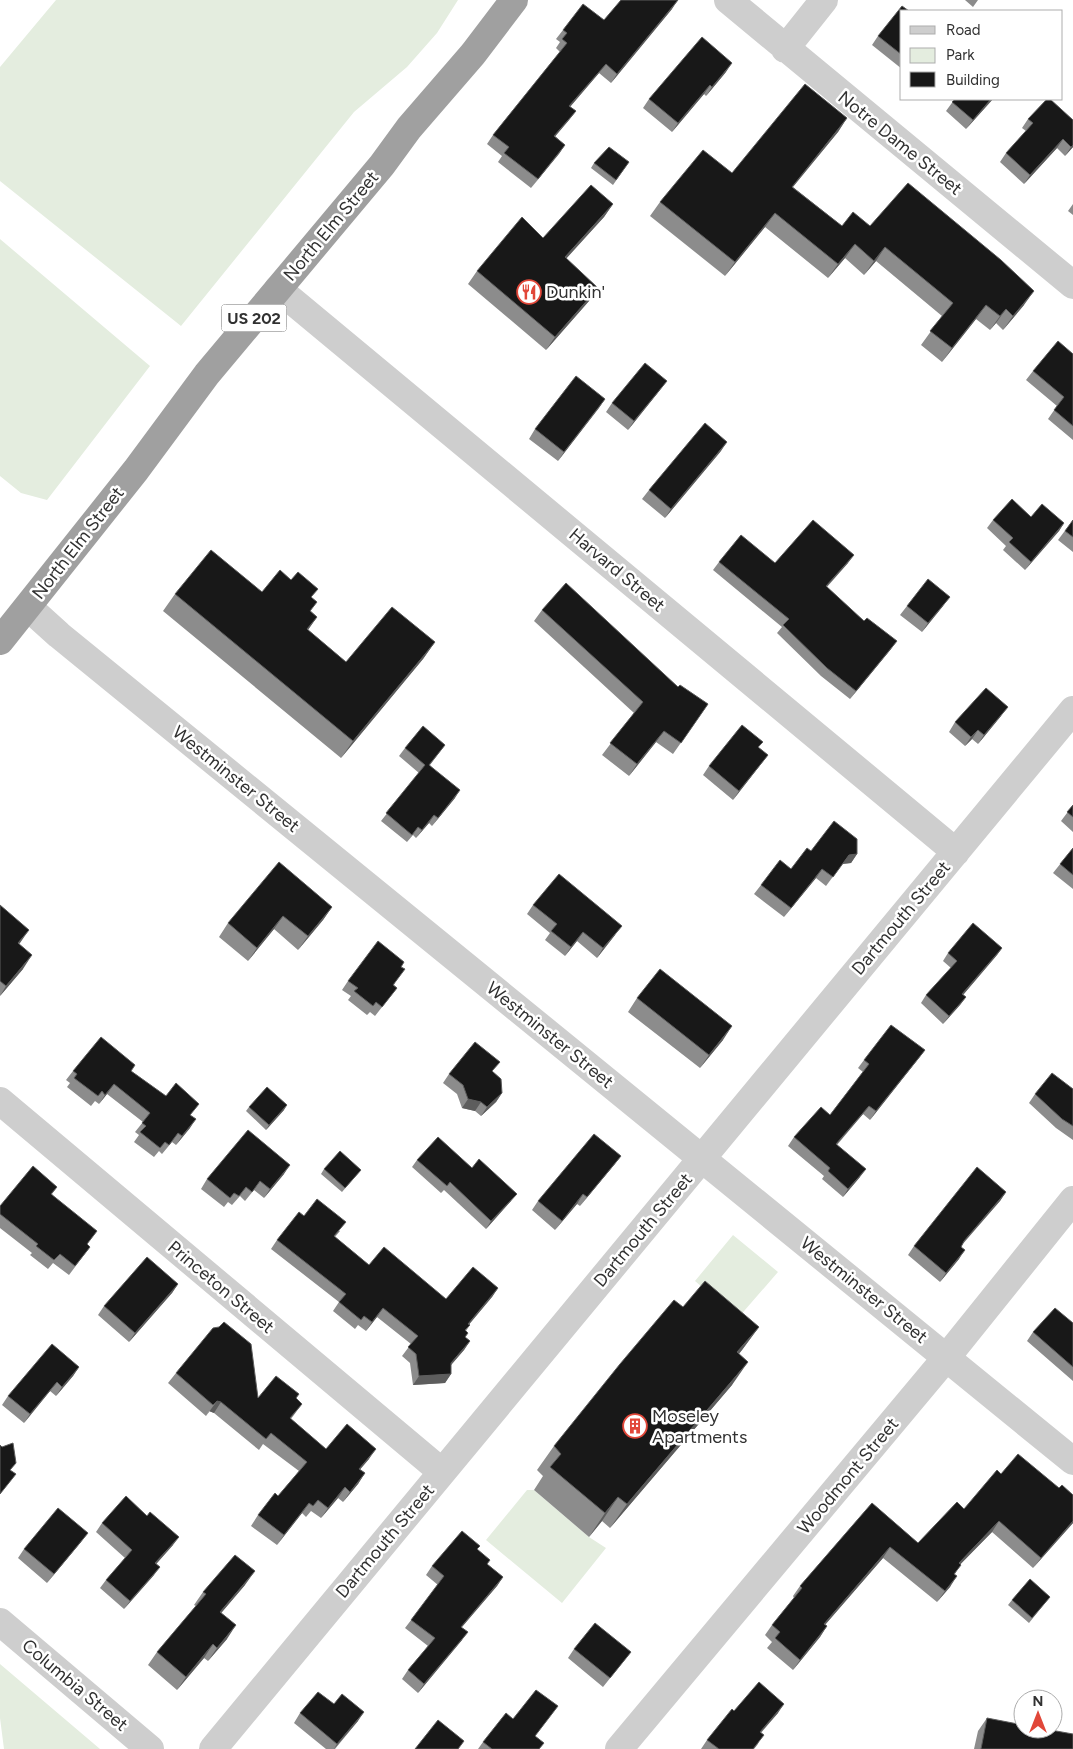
<svg xmlns="http://www.w3.org/2000/svg" width="1073" height="1749" viewBox="0 0 1073 1749" font-family="Figtree,sans-serif">
<rect width="100%" height="100%" fill="#fff"/>
<path fill="#e4eddf" d="M56,0H458L437,33L407,67L354,112L181,326L0,181V67Z
M0,239L150,366L47,500L21,493L0,476Z
M733,1235L778,1272L738,1318L695,1281Z
M527,1490H534L589,1537L606,1548L562,1603L486,1540Z
M0,1664L100,1749H4L0,1718Z"/>
<g fill="none" stroke-linecap="round" stroke-linejoin="round">
<path stroke="#cecece" stroke-width="28" d="M728,0L1073,285
M785,49L824,0
M278,289L956,852
M28,607L59,635L1073,1461
M0,1101L442,1472
M0,1622L150,1749
M213,1749L1073,710
M619,1749L946,1358L1073,1200"/>
<path stroke="#a0a0a0" stroke-width="28" d="M0,641L136,470L207,374L382,165L409,128L473,54L514,0"/>
</g>
<path fill="#8c8c8c" d="M965,0H978L973,7Z
M672,9L611,83L599,73L570,107L576,111L569,120L555,136L565,145L531,188L498,162L502,156L487,144L493,135L560,52L556,48L560,42L556,39L563,30L604,20Z
M902,11V69L872,45L878,36Z
M726,72L706,96L704,94L672,132L643,108L649,99Z
M952,99H993L966,129L946,111L954,100Z
M847,118L838,132L793,187L842,226H870L1024,305L1003,330L996,323L990,330L976,319L942,362L921,345L942,316L876,261L864,275L845,258L828,278L765,227L725,276L650,216L660,202L732,173Z
M1028,119L1073,120V147L1065,156L1057,148L1024,184L1000,162L1006,153L1026,131L1022,128Z
M629,162L613,185L591,168L594,163Z
M613,204L604,217L566,258L589,301L546,350L468,284L477,271L543,238Z
M1073,204V215L1068,211Z
M1073,354V440L1048,419L1057,406L1026,380L1033,371Z
M660,390L628,430L606,412L612,403Z
M605,399L558,461L529,439L535,429Z
M721,451L665,518L642,499L649,490Z
M1031,517L1064,523L1059,531L1025,570L1003,550L1006,546L987,528L993,520Z
M1073,520V552L1058,540Z
M719,562L775,563H848L827,587L891,649L850,699L821,676L777,633L782,627L713,570Z
M262,592L312,597L311,611L317,617L308,630L346,662L435,642L423,659L341,758L163,611L175,594Z
M907,606H943L922,632L900,615Z
M542,610L708,704L673,754L656,742L629,776L602,755L634,713L534,621Z
M1001,716L978,744L972,739L965,746L949,732L955,722Z
M763,742L758,748L768,755L733,800L703,775L709,766Z
M445,745L430,765L455,798L432,826L429,823L416,838L413,835L407,842L381,821L419,773L399,756L405,748Z
M1073,805V832L1061,821Z
M1073,848V889L1053,873Z
M811,851L857,854L851,863L842,864L826,886L816,878L784,917L754,894L761,885L791,869Z
M0,905L19,944L23,969L0,996Z
M533,905L615,935L597,958L577,941L565,956L545,940L550,933L527,914Z
M332,907L323,920L298,950L274,929L248,961L219,937L228,923Z
M1002,948L997,955L963,995L966,997L960,1005L943,1024L921,1003L926,995L951,968L943,961L948,953Z
M401,967L394,985L397,988L375,1016L370,1012L367,1015L348,1000L351,996L342,990L348,981Z
M637,998L723,1040L700,1068L628,1012Z
M925,1050L870,1120L863,1114L837,1145L860,1177L843,1197L822,1179L824,1176L788,1146L794,1137L830,1115L863,1072L858,1068L864,1060Z
M73,1071H131L191,1115L190,1128L176,1145L172,1142L162,1154L159,1151L154,1157L134,1142L139,1135L135,1132L143,1122L107,1094L99,1104L95,1101L91,1106L67,1087L70,1083L66,1080Z
M492,1072L502,1093L496,1102L481,1116L475,1111L462,1108L457,1094L443,1083L449,1074Z
M1073,1089V1140L1056,1128L1029,1103L1035,1094Z
M249,1107L284,1110L266,1130L246,1111Z
M621,1156L614,1165L580,1206L577,1204L555,1230L532,1210L538,1201Z
M417,1160L472,1168L511,1201L486,1229L444,1190L441,1193L412,1167Z
M324,1169L361,1170L342,1192L321,1174Z
M284,1174L264,1198L254,1190L245,1201L240,1196L232,1205L228,1202L224,1207L201,1189L207,1179Z
M57,1187L52,1194L87,1245L90,1247L69,1275L53,1263L48,1269L30,1255L32,1253L0,1228V1206Z
M1006,1192L1000,1201L962,1245L959,1259L940,1282L908,1255L914,1246Z
M304,1216L340,1231L335,1237L369,1265L446,1299L498,1288L492,1297L469,1324L470,1325L466,1331L465,1337L470,1341L464,1350L451,1365V1374L445,1383L413,1385L410,1363L402,1356L411,1344L377,1317L366,1331L358,1325L355,1329L333,1311L339,1302L271,1249L277,1240Z
M178,1284L172,1293L129,1342L98,1315L104,1306Z
M683,1307L759,1327L739,1354L732,1385L610,1528L602,1521L589,1537L534,1490L543,1476L537,1470L554,1446Z
M1073,1323V1381L1027,1341L1033,1332Z
M79,1367L73,1376L56,1396L50,1391L24,1423L2,1405L8,1396Z
M176,1373L258,1398H296L302,1404L291,1419L326,1449L369,1459L360,1469L365,1473L358,1484L343,1502L338,1498L321,1518L311,1511L306,1517L302,1513L277,1545L251,1526L258,1515L278,1496L299,1471L263,1444L259,1450L214,1413L209,1411L206,1416L168,1383Z
M1001,1474L1073,1523L1033,1568L992,1532L960,1564L955,1574L950,1587L937,1602L883,1558L825,1625L827,1626L820,1637L793,1670L767,1648L772,1642L765,1635L772,1625L794,1598L793,1596L800,1586L872,1503L918,1543L964,1509Z
M102,1523L173,1545L156,1564L154,1575L124,1609L100,1588L106,1580L125,1558L96,1532Z
M81,1542L47,1583L18,1558L24,1549Z
M477,1550L487,1564L503,1577L497,1586L462,1627V1640L418,1693L402,1679L408,1670L428,1646L405,1628L438,1585L426,1575L432,1566Z
M245,1585L221,1613L227,1639L208,1661L204,1658L177,1690L148,1665L157,1652L196,1606L194,1605L203,1592Z
M1050,1597L1029,1623L1008,1605L1012,1600Z
M574,1649L631,1652L603,1687L568,1658Z
M334,1704L358,1721L335,1749H326L294,1723L300,1713Z
M734,1711L778,1713L761,1733L758,1744L754,1749H701L707,1740Z
M987,1718L1073,1749H974L978,1731Z
M535,1736L539,1749H478L483,1742Z"/>
<path fill="#5d5d5d" d="M678,0L672,9L611,83L617,74Z
M732,63L726,72L706,96L712,87Z
M606,64L599,73L563,115L569,106Z
M710,85L704,94L672,132L678,123Z
M991,99H993L966,129L973,120Z
M576,111L569,120L548,145L554,136Z
M847,118L838,132L782,200L792,187Z
M1063,139L1057,148L1024,184L1030,175Z
M565,145L559,154L531,188L538,179Z
M1073,145V147L1065,156L1071,147Z
M613,204L604,217L556,270L565,257Z
M775,213L765,227L725,276L735,262Z
M855,244L845,258L828,278L838,264Z
M885,247L876,261L864,275L874,261Z
M598,288L589,301L546,350L555,337Z
M1034,291L1024,305L1003,330L1013,316Z
M986,305L976,319L942,362L952,348Z
M1006,309L996,323L990,330L1000,316Z
M667,381L660,390L628,430L634,421Z
M605,399L599,408L558,461L564,452Z
M727,442L721,451L665,518L671,509Z
M1064,523L1059,531L1025,570L1031,562Z
M854,555L848,563L820,594L826,586Z
M950,597L943,606L922,632L928,623Z
M317,617L305,634L307,629Z
M897,641L891,649L850,699L856,691Z
M435,642L423,659L341,758L353,741Z
M1008,707L1001,716L978,744L984,735Z
M978,730L972,739L965,746L971,737Z
M664,731L656,742L629,776L637,764Z
M768,755L733,800L739,791Z
M460,790L455,798L432,826L438,818Z
M434,815L429,823L416,838L422,830Z
M857,854L851,863L842,864L826,886L849,855Z
M822,869L816,878L784,917L791,908Z
M332,907L323,920L298,950L308,936Z
M283,916L274,929L248,961L257,948Z
M622,926L615,935L597,958L603,948Z
M29,930L20,943L9,956L18,943Z
M583,932L577,941L565,956L571,947Z
M1002,948L997,955L957,1002L962,994Z
M32,955L23,969L0,996L6,986Z
M966,997L960,1005L943,1024L949,1016Z
M732,1026L723,1040L700,1068L709,1055Z
M925,1050L919,1058L870,1120L876,1111Z
M114,1084L107,1094L99,1104L105,1095Z
M502,1093L496,1102L481,1116L487,1107Z
M468,1099L481,1102L475,1111L462,1108Z
M287,1105L284,1110L266,1130L269,1125Z
M869,1106L863,1114L830,1152L836,1144Z
M196,1119L190,1128L176,1145L182,1136Z
M621,1156L614,1165L580,1206L587,1197Z
M290,1165L284,1174L264,1198L270,1189Z
M866,1169L860,1177L843,1197L848,1189Z
M1006,1192L1000,1201L957,1250L964,1241Z
M517,1194L511,1201L486,1229L491,1221Z
M583,1194L577,1204L555,1230Z
M965,1250L959,1259L940,1282L946,1273Z
M178,1284L172,1293L129,1342L135,1333Z
M498,1288L492,1297L462,1333L468,1324Z
M383,1308L377,1317L366,1331L372,1322Z
M759,1327L742,1350L720,1376L737,1352Z
M470,1341L464,1350L445,1372L451,1363Z
M748,1362L732,1385L610,1528L627,1504Z
M79,1367L73,1376L56,1396L62,1387Z
M451,1374L445,1383L413,1385L419,1376Z
M57,1382L50,1391L24,1423L30,1414Z
M217,1401L221,1402L214,1413L209,1411L206,1416Z
M376,1449L369,1459L352,1479L359,1469Z
M365,1473L358,1484L343,1502L350,1492Z
M345,1487L338,1498L321,1518L328,1508Z
M618,1497L602,1521L589,1537L605,1513Z
M309,1503L302,1513L277,1545L284,1535Z
M999,1521L992,1532L952,1573L959,1563Z
M1073,1521V1523L1033,1568L1041,1558Z
M88,1533L81,1542L47,1583L54,1574Z
M179,1537L173,1545L150,1571L155,1563Z
M890,1547L883,1558L817,1634L824,1624Z
M160,1567L154,1575L124,1609L130,1601Z
M255,1571L245,1585L211,1625L220,1612Z
M957,1576L950,1587L937,1602L945,1591Z
M503,1577L497,1586L455,1635L461,1627Z
M236,1625L227,1639L208,1661L217,1648Z
M827,1626L820,1637L793,1670L800,1660Z
M468,1632L462,1640L418,1693L424,1684Z
M213,1644L204,1658L177,1690L186,1677Z
M784,1704L778,1713L753,1741L760,1732Z
M364,1712L358,1721L334,1749L337,1744Z"/>
<path fill="#181818" stroke="#5d5d5d" d="M621,0H678L617,74L606,64L569,106L576,111L554,136L565,145L538,179L504,153L509,147L493,135L567,43L562,39L567,33L563,30L583,4L604,20Z
M902,6L909,11H902V55L878,36Z
M702,37L732,63L712,87L710,85L678,123L649,99Z
M805,84L847,118L792,187L842,226L853,212L870,226L908,183L1001,260L1034,291L1013,316L1006,309L1000,316L986,305L952,348L930,331L953,303L885,247L874,261L855,244L838,264L775,213L735,262L660,202L703,150L732,173Z
M955,99H991L973,120L952,102Z
M1047,99H1050L1073,120V145L1071,147L1063,139L1030,175L1006,153L1033,123L1028,119Z
M609,147L629,162L616,180L594,163Z
M591,185L613,204L565,257L598,288L555,337L477,271L522,217L543,238Z
M1058,341L1073,354V426L1054,410L1064,397L1033,371Z
M645,363L667,381L634,421L612,403Z
M576,376L605,399L564,452L535,429Z
M705,423L727,442L671,509L649,490Z
M1012,499L1031,517L1042,504L1064,523L1031,562L1009,542L1013,538L993,520Z
M813,520L854,555L826,586L864,621L867,618L897,641L856,691L827,668L783,625L789,619L719,562L741,535L775,563Z
M1073,520V537L1065,531Z
M211,550L262,592L280,570L291,580L298,572L318,589L311,597L317,602L310,611L317,617L307,629L346,662L392,607L435,642L353,741L175,594Z
M928,579L950,597L928,623L907,606Z
M566,583L678,687L680,685L708,704L681,743L664,731L637,764L610,743L643,702L542,610Z
M986,688L1008,707L984,735L978,730L971,737L955,722Z
M742,725L763,742L758,747L768,755L739,791L709,766Z
M423,726L445,745L429,765L460,790L438,818L434,815L422,830L418,827L412,835L386,813L425,765L405,748Z
M1073,805V817L1067,812Z
M834,821L857,839V854L849,855L833,877L822,869L791,908L761,885L780,860L791,869L807,848L811,851Z
M1073,848V875L1060,864Z
M279,862L332,907L308,936L283,916L257,948L228,923Z
M559,874L622,926L603,948L583,932L571,947L551,931L557,924L533,905Z
M0,905L29,930L18,943L32,955L6,986L0,981Z
M973,923L1002,948L962,994L966,997L949,1016L926,995L957,961L948,953Z
M378,941L404,962L401,967L405,969L393,985L397,988L382,1007L376,1002L373,1006L354,991L358,988L348,981Z
M660,969L732,1026L709,1055L637,998Z
M891,1025L925,1050L876,1111L869,1106L836,1144L866,1169L848,1189L828,1171L830,1168L794,1137L821,1107L830,1115L869,1064L864,1060Z
M101,1037L135,1065L131,1071L166,1096L176,1083L199,1104L190,1115L196,1119L182,1136L178,1133L169,1145L165,1142L160,1148L140,1132L146,1126L142,1123L150,1113L114,1084L105,1095L102,1091L98,1096L74,1078L77,1074L73,1071Z
M475,1042L500,1062L492,1071L501,1079L502,1093L487,1107L481,1102L468,1099L463,1085L449,1074Z
M1052,1073L1073,1089V1126L1062,1119L1035,1094Z
M267,1087L287,1105L269,1125L249,1107Z
M248,1130L290,1165L270,1189L260,1181L252,1192L246,1187L239,1196L234,1193L230,1198L207,1179Z
M594,1134L621,1156L587,1197L583,1194L562,1221L538,1201Z
M438,1137L472,1168L479,1159L517,1194L491,1221L450,1182L447,1186L417,1160Z
M340,1151L361,1170L345,1188L324,1169Z
M33,1166L57,1187L51,1194L97,1231L87,1244L90,1247L75,1266L60,1254L54,1260L36,1246L38,1244L0,1214V1206Z
M977,1167L1006,1192L964,1241L961,1247L965,1250L946,1273L914,1246Z
M317,1199L346,1222L334,1236L369,1265L384,1247L446,1299L473,1267L498,1288L468,1324L470,1325L465,1330L468,1333L465,1337L470,1341L451,1363V1374L419,1376L416,1354L408,1347L418,1336L383,1308L372,1322L364,1316L361,1320L339,1302L346,1294L277,1240L299,1212L304,1216Z
M147,1257L178,1284L135,1333L104,1306Z
M705,1281L759,1327L737,1352L748,1362L627,1504L618,1497L605,1513L550,1467L561,1454L554,1446L620,1364L674,1300L683,1307Z
M1055,1308L1073,1323V1367L1033,1332Z
M224,1322L251,1344L258,1398L276,1376L299,1394L296,1398L302,1404L290,1418L326,1449L347,1424L376,1449L359,1469L365,1473L350,1492L345,1487L328,1508L318,1500L313,1506L309,1503L284,1535L258,1515L275,1493L278,1496L307,1462L271,1433L266,1439L221,1402L217,1401L213,1405L176,1373L213,1328L219,1327Z
M52,1344L79,1367L62,1387L57,1382L30,1414L8,1396Z
M13,1443L16,1463L10,1470L16,1474L0,1494V1445L2,1447Z
M1018,1454L1059,1488L1062,1485L1073,1495V1521L1041,1558L999,1521L959,1563L961,1565L954,1574L957,1576L945,1591L890,1547L824,1624L827,1626L800,1660L775,1638L780,1632L772,1625L802,1588L800,1586L872,1503L918,1543L957,1502L964,1509L997,1470L1001,1474Z
M126,1496L147,1516L150,1512L179,1537L155,1563L160,1567L130,1601L106,1580L132,1550L102,1523Z
M58,1508L88,1533L54,1574L24,1549Z
M462,1531L480,1546L477,1549L490,1560L487,1564L503,1577L461,1627L468,1632L424,1684L408,1670L435,1638L411,1620L444,1576L432,1566Z
M235,1555L255,1571L220,1612L236,1625L217,1648L213,1644L186,1677L157,1652L206,1594L203,1592Z
M1030,1579L1050,1597L1032,1618L1012,1600Z
M595,1623L631,1652L610,1678L574,1649Z
M759,1682L784,1704L760,1732L764,1735L753,1749H719L707,1740L732,1709L734,1711Z
M536,1690L558,1706L535,1736L544,1743L539,1749H492L483,1742L506,1713L513,1719Z
M318,1692L334,1704L342,1694L364,1712L337,1744L300,1713Z
M987,1718L1023,1725V1729H1045L1073,1734V1749H981Z
M438,1720L464,1741L458,1749H415Z"/>
<defs>
<g id="restaurant-ring" transform="scale(1.25)"><circle r="9.5" fill="#fff" stroke="#e14739" stroke-width="1.5"/><path d="M-5-6h1v4h1v-4h1v4h1v-4h1v5L-1.5 .5V6h-2V.5L-5-1ZM5-6V6H3V1.5H1.5Q1.5-4 5-6Z" fill="#e14739"/></g>
<g id="building-ring" transform="scale(1.25)"><circle r="9.5" fill="#fff" stroke="#e14739" stroke-width="1.5"/><path d="M-4-6H4V6H1V3H-1V6H-4ZM-2.5-4.3h1.7v1.8h-1.7ZM.8-4.3h1.7v1.8H.8ZM-2.5-1h1.7V.8h-1.7ZM.8-1h1.7V.8H.8Z" fill="#e14739"/></g>
</defs>
<g fill-rule="evenodd">
<use href="#restaurant-ring" x="529" y="292"/>
<use href="#building-ring" x="635" y="1426"/>
</g>
<g text-anchor="middle" stroke-width="5" stroke-linejoin="round" paint-order="stroke">
<rect fill="#fff" stroke="#6f6f6f" stroke-width="1" x="221.5" y="304.5" width="65" height="27" rx="4"/>
<g font-size="16" font-weight="bold" fill="#313131">
<text x="254" y="324">US 202</text>
</g>
<g font-size="18" fill="#313131" stroke="#fff">
<text transform="translate(900 143) rotate(39)" y="6">Notre Dame Street</text>
<text transform="translate(331 226) rotate(-50)" y="6">North Elm Street</text>
<text transform="translate(78 543) rotate(-52)" y="6">North Elm Street</text>
<text transform="translate(617 570) rotate(40)" y="6">Harvard Street</text>
<text transform="translate(236 779) rotate(39)" y="6">Westminster Street</text>
<text transform="translate(901 918) rotate(-50)" y="6">Dartmouth Street</text>
<text transform="translate(550 1035) rotate(39)" y="6">Westminster Street</text>
<text transform="translate(643 1230) rotate(-50)" y="6">Dartmouth Street</text>
<text transform="translate(221 1287) rotate(40)" y="6">Princeton Street</text>
<text transform="translate(864 1290) rotate(39)" y="6">Westminster Street</text>
<text transform="translate(848 1476) rotate(-50)" y="6">Woodmont Street</text>
<text transform="translate(385 1541) rotate(-50)" y="6">Dartmouth Street</text>
<text transform="translate(75 1685) rotate(40)" y="6">Columbia Street</text>
</g>
<g font-size="18" fill="#313131" stroke="#fff" text-anchor="start">
<text x="546" y="298">Dunkin'</text>
<text x="652" y="1422">Moseley<tspan x="652" dy="21">Apartments</tspan></text>
</g>
</g>
<rect x="900" y="10" width="162" height="90" fill="#ffffff" stroke="#adadad"/>
<rect x="910" y="26" width="25" height="8" fill="#cecece" stroke="#adadad"/>
<text x="946" y="35" font-size="15" fill="#313131">Road</text>
<rect x="910" y="48" width="25" height="15" fill="#e4eddf" stroke="#adadad"/>
<text x="946" y="60" font-size="15" fill="#313131">Park</text>
<rect x="910" y="72" width="25" height="15" fill="#181818" stroke="#adadad"/>
<text x="946" y="85" font-size="15" fill="#313131">Building</text>
<g transform="translate(1038 1714)"><circle r="24" fill="#ffffff" stroke="#adadad"/>
<path d="M0-4L9 19L0 12L-9 19Z" fill="#e14739"/>
<text y="-8" font-size="14" font-weight="bold" text-anchor="middle" fill="#313131">N</text>
</g>
</svg>
